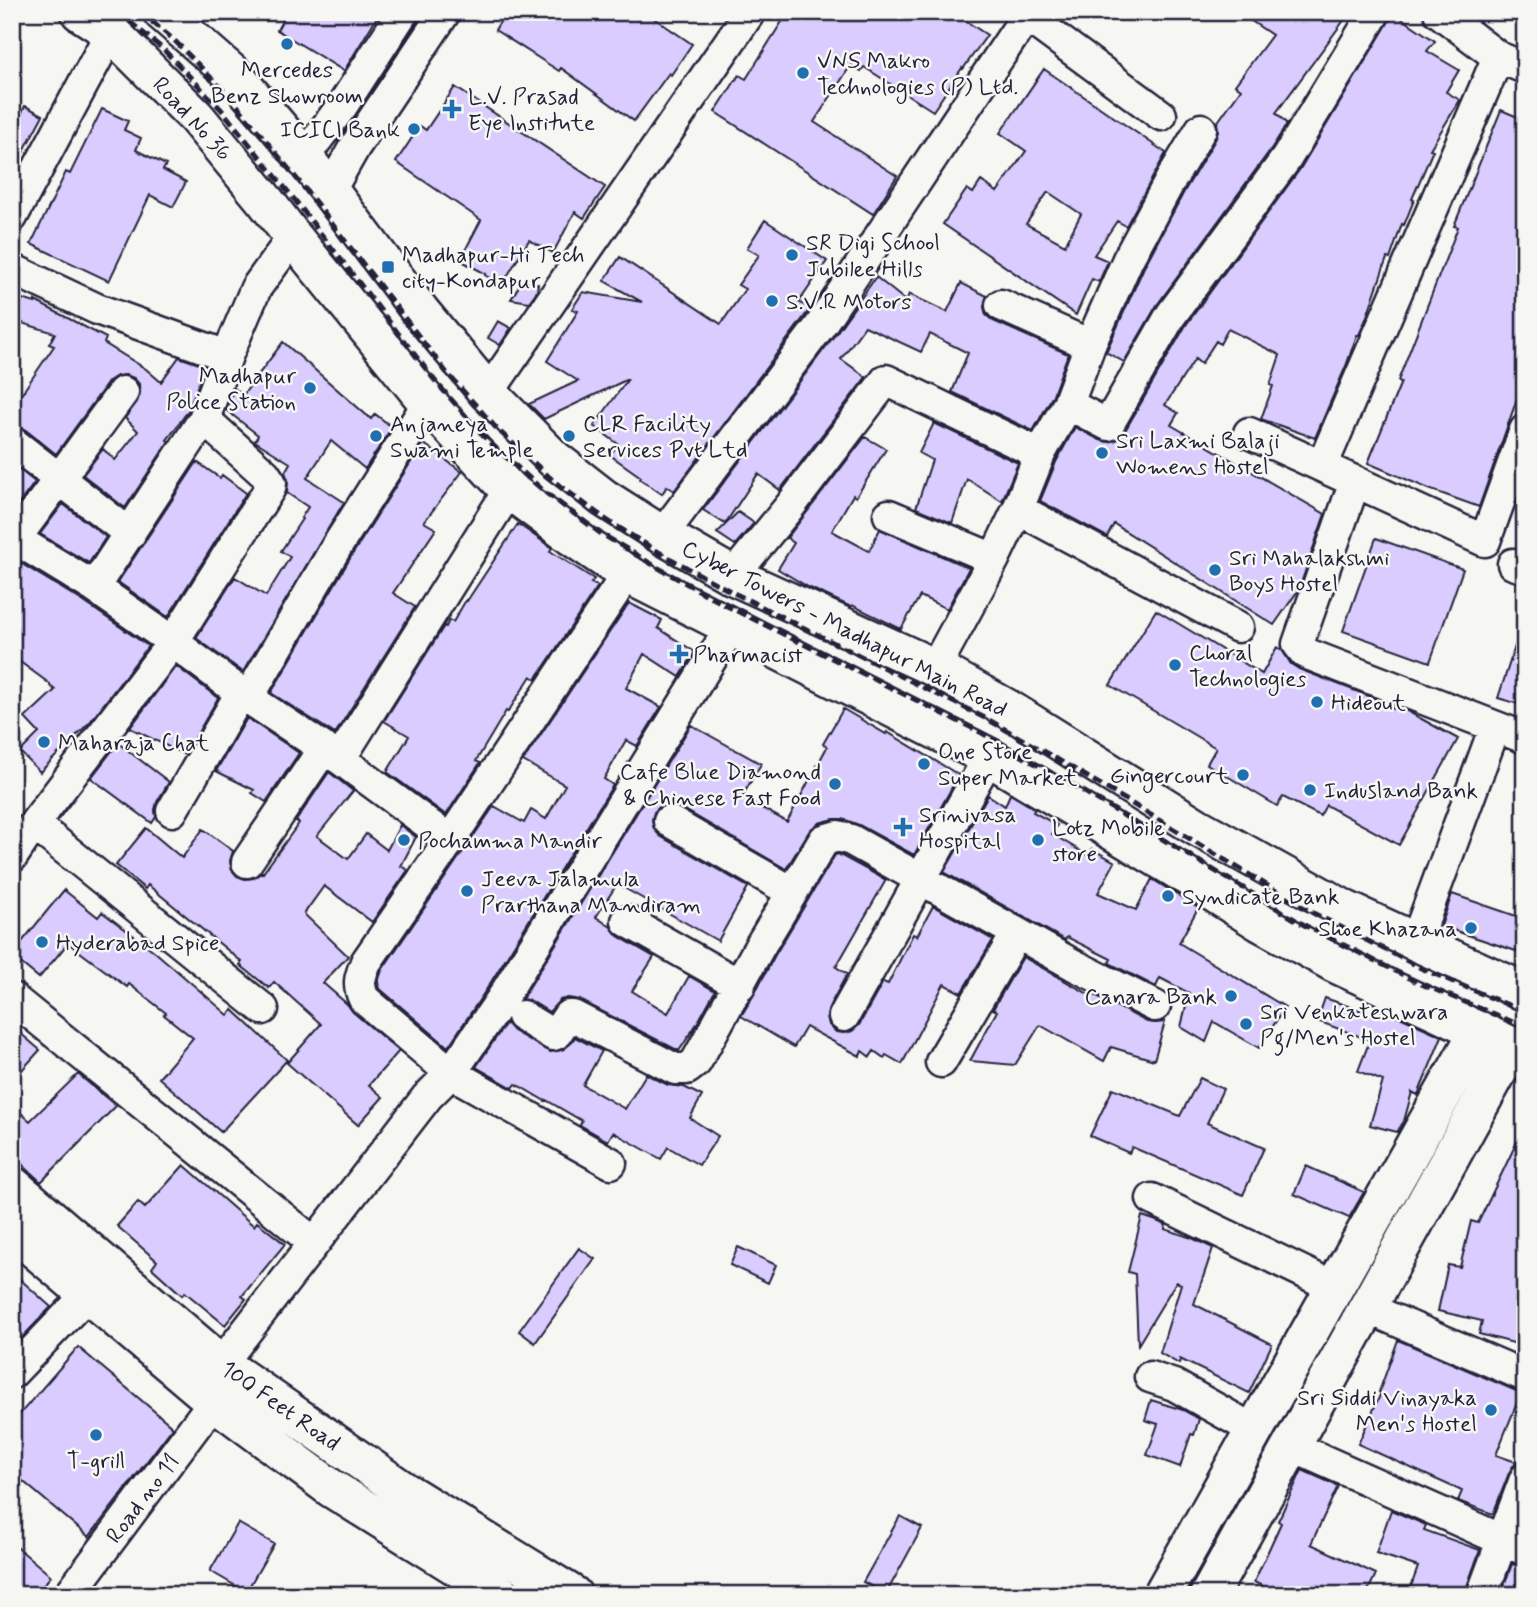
<svg xmlns="http://www.w3.org/2000/svg" width="1537" height="1607" viewBox="0 0 1537 1607" font-family="Mynerve,sans-serif">
<rect width="100%" height="100%" fill="#f6f6f2"/>
<filter id="ink" filterUnits="userSpaceOnUse"><feTurbulence type="fractalNoise" baseFrequency=".0143" numOctaves="2"/><feDisplacementMap in="SourceGraphic" scale="14" xChannelSelector="R" yChannelSelector="G"/><feConvolveMatrix kernelMatrix="1 2 1 2 8 2 1 2 1" color-interpolation-filters="sRGB"/></filter>
<g filter="url(#ink)">
<path fill="#daccfe" stroke="#22223b" stroke-width="2" fill-rule="evenodd" d="M287,12H380L344,71L277,30Z
M506,12H645L692,44L671,75L669,73L634,121L561,68L559,71L495,30Z
M788,12H952L987,35L963,69L962,68L933,111L864,67L861,71L851,65L814,122L897,176L873,214L715,112L739,75L746,79Z
M1238,12H1350L1276,113L1287,124L1271,149L1157,305L1124,362L1106,352L1144,267L1185,190L1216,138L1218,130L1217,123L1241,89L1235,85L1272,35Z
M1394,13L1435,41L1427,51L1459,70L1446,92L1460,100L1430,149L1433,150L1412,199L1414,200L1404,225L1402,224L1390,259L1387,258L1366,319L1359,335H1357L1346,366L1315,438L1261,419L1273,386L1270,385L1280,355L1228,329L1220,344L1216,341L1201,364L1195,359L1165,405L1178,413L1171,425L1325,514L1299,589L1274,625L1114,524L1107,537L1040,501L1056,462L1075,427L1100,440L1108,442L1116,440L1123,434L1186,325L1300,169Z
M1044,69L1166,153L1126,226L1117,221L1094,255L1108,261L1099,282L1092,279L1076,315L943,224L967,189L973,193L981,181L997,192L1026,151L1000,133ZM1048,192L1081,214L1065,245L1026,224Z
M455,87L605,187L584,218L575,212L553,253L529,240L502,285L485,275L486,274L460,260L481,220L396,162L420,126L426,130Z
M25,106L43,115L12,173V132Z
M102,109L128,121L124,130L141,138L136,150L166,165L163,170L186,182L173,207L150,195L109,281L31,244L66,172L70,174Z
M1501,110L1525,120V376L1479,507L1429,489L1368,463L1401,382L1398,381L1458,227L1454,226Z
M765,220L827,261L799,302L810,309L674,491L667,486L662,494L640,479L641,477L610,455L618,444L594,426L628,379L544,419L529,404L578,381L547,361L578,311L572,309L583,292L642,302L604,281L620,257L721,324L745,289L738,285L759,255L747,248Z
M876,277L906,301L909,294L947,312L961,283L987,296L984,307L986,315L993,321L1068,354L1052,397L1033,431L952,392L968,353L930,334L921,352L865,326L841,359L866,377L780,490L758,474L725,524L703,510L834,336Z
M522,281L538,284L537,291L529,302L511,299Z
M12,296L35,303V301L106,338L104,343L146,369L161,382L179,357L205,366L188,411L167,440L169,441L125,508L83,475L103,449L115,460L138,431L125,418L137,402L140,393L139,384L134,378L126,375L117,376L109,381L56,454L23,428L12,425V408L54,346L49,344L55,333L12,320Z
M498,321L511,328L500,345L488,338Z
M283,342L371,419L375,414L392,427L365,469L331,441L307,478L344,502L243,672L196,638L235,577L266,596L290,557L281,551L302,519L301,518L308,507L287,493L288,480L285,472L290,463L255,441L258,435L226,410L234,388L243,395Z
M934,423L1018,463L1002,501L967,479L952,523L916,508L932,460L919,453Z
M865,437L886,449L856,497L853,495L832,531L869,551L880,529L969,568L947,609L920,596L901,629L852,605L851,607L808,587L778,569L794,543L787,538Z
M423,443L462,472L424,522L436,529L393,593L415,607L335,734L271,693L352,555Z
M197,462L220,478L222,475L246,493L168,617L118,582Z
M12,464L35,482L14,510L12,509Z
M63,504L106,537L89,563L40,534Z
M738,512L754,523L735,545L717,533Z
M518,524L552,548L550,551L594,579L591,583L598,586L536,679L531,676L508,712L506,711L476,761L480,763L446,815L387,772L409,736L384,721L444,626L446,627L449,620L453,622L466,600L467,601Z
M1376,538L1463,569L1430,662L1343,631Z
M12,558L84,602L148,646L90,722L40,772L20,752L39,733L25,718L55,690L50,686V684L12,656Z
M629,603L662,620L658,628L695,652L680,677L644,654L626,688L661,707L637,746L626,740L604,779L613,785L486,990L448,1047L379,988L378,982L382,970L494,806L524,823L531,810L546,819L565,785L523,761Z
M1156,610L1262,674L1277,647L1282,650L1291,664L1299,669L1374,698L1393,709L1394,706L1407,711L1458,739L1399,845L1326,805L1320,816L1283,797L1277,806L1207,764L1216,748L1110,685Z
M1521,628L1525,629V706L1498,698Z
M176,666L218,698L185,755L130,728Z
M843,709L886,734L887,732L959,775L914,855L859,825L843,819H834L819,823L810,830L786,869L678,806L670,804L661,806L654,812L652,820L654,829L660,836L748,887L718,941L617,884L596,917L611,927L618,936L654,957L632,991L668,1013L689,976L715,991L698,1022L679,1051L580,1000L568,998L560,1000L549,1012L531,1001L522,999L691,725L761,764L743,795L750,799L749,801L787,822L827,747L823,744Z
M247,718L299,753L266,802L252,793L254,790L216,771Z
M118,743L169,782L157,802L155,810L156,817L152,823L91,778Z
M329,772L353,791L317,836L348,859L366,834L387,850L400,825L416,837L401,866L408,870L372,922L324,886L304,914L348,956L323,983L347,1004L353,1012L399,1051L369,1085L383,1097L358,1125L287,1063L321,1024L274,982L269,988L240,965L242,962L148,885L145,889L116,865L146,828L182,858L203,829L233,851L230,861L232,870L237,876L245,879L254,878L262,872L263,873L299,823L296,821Z
M1010,794L1035,809L1033,812L1057,825L1052,834L1089,856L1092,849L1115,862L1098,893L1136,910L1152,879L1198,908L1179,943L1285,1007L1259,1048L1214,1022L1206,1042L1181,1027L1189,993L1160,978L1156,987L1109,963L1111,959L1067,937L1065,940L944,872L988,795L1005,806Z
M838,854L886,880L836,967L847,974L829,1007L827,1016L829,1025L836,1032L845,1033L852,1031L859,1025L883,982L888,984L913,934L917,936L933,906L993,940L961,993L944,984L902,1064L886,1055L884,1058L874,1051L870,1057L862,1051L860,1056L806,1027L794,1047L741,1016L755,993L775,955L835,855Z
M64,890L98,917L102,912L154,951L228,1015L233,1010L287,1060L221,1132L159,1078L193,1038L164,1015L166,1013L129,984L127,987L68,943L39,978L12,956V954Z
M1452,894L1525,919V954L1441,926Z
M1023,957L1092,996L1093,994L1147,1022L1155,1023L1165,1022L1154,1060L1111,1047L1104,1061L1040,1025L1015,1065L970,1061L997,1011L993,1009Z
M1325,998L1379,1017L1382,1009L1442,1036L1418,1095L1412,1092L1404,1121L1397,1132L1370,1125L1383,1081L1358,1071L1370,1040L1317,1021Z
M506,1023L513,1031L550,1052L562,1050L570,1044L575,1037L602,1051L583,1085L625,1109L646,1074L668,1085L684,1087L702,1096L690,1118L718,1136L699,1165L668,1147L661,1159L613,1132L608,1141L580,1125L582,1121L546,1100L545,1101L516,1084L513,1088L476,1067Z
M12,1026L40,1050L12,1081Z
M78,1074L116,1106L41,1182L12,1155V1105L30,1121Z
M1200,1078L1223,1089L1207,1123L1264,1148L1243,1195L1132,1147L1129,1153L1090,1136L1113,1088L1180,1116Z
M1525,1125V1346L1479,1334L1482,1321L1438,1311L1448,1265L1460,1267L1471,1221L1478,1223Z
M184,1165L254,1226L257,1222L285,1244L242,1296L246,1299L225,1325L185,1292L182,1295L152,1268L157,1261L117,1226L138,1202L145,1208Z
M1306,1166L1364,1192L1349,1218L1294,1194Z
M1142,1216L1154,1220L1166,1225L1165,1229L1192,1238L1213,1248L1194,1304L1272,1344L1249,1393L1180,1359L1179,1364L1160,1353L1181,1284L1176,1282L1138,1345L1135,1274L1128,1272Z
M738,1247L776,1265L768,1283L730,1265Z
M579,1248L595,1259L535,1343L519,1331Z
M12,1272L51,1307L12,1348Z
M1398,1340L1521,1393L1496,1455L1519,1463L1513,1466L1509,1473L1493,1514L1458,1501L1462,1491L1358,1444L1381,1393L1379,1392Z
M78,1347L173,1427L89,1537L12,1472V1423Z
M1151,1400L1183,1410L1199,1419L1194,1435L1191,1434L1180,1467L1147,1455L1158,1424L1145,1420Z
M1302,1470L1338,1486L1311,1544L1376,1574L1366,1595H1281L1254,1582L1281,1523L1278,1521Z
M1391,1510L1426,1525L1424,1530L1480,1550L1466,1589L1465,1595H1408L1418,1567L1376,1553Z
M900,1516L922,1528L886,1594L863,1582Z
M238,1523L274,1544L246,1592L210,1571Z
M12,1543L51,1576L35,1595H24L12,1585Z
M1512,1564L1525,1567V1595H1514L1502,1591Z"/>
<g fill="none" stroke-linecap="round" stroke-linejoin="round">
<g stroke="#22223b" stroke-width="35">
<path id="minor" d="M1021,12L1161,115
M1439,12L1498,57L1525,68
M304,157L342,106L403,12
M329,192L354,148L445,12
M12,217L111,32
M12,269L97,309L227,356
M1001,305L1090,345
M488,393L750,12
M1068,404L1108,425L1171,315L1286,159L1375,12
M1249,433L1485,541L1525,430
M12,442L130,534
M1322,466L1498,57
M1355,481L1298,644L1305,653L1525,738
M1018,509L1238,627
M889,515L994,559
M662,535L820,326L1029,12
M12,537L94,587L173,642L248,698L340,759L450,840
M15,539L123,392
M1513,564L1525,568
M733,576L791,505L886,380L1040,454
M94,587L204,419L227,356L256,288L293,237
M935,668L994,559L1018,509L1040,454L1068,404L1090,345L1128,259L1170,181L1201,129
M248,698L337,546L428,403
M340,759L509,490
M172,811L241,693
M669,821L792,892
M34,824L263,1009
M12,857L34,824L173,642L270,488L271,483L265,474L204,419
M247,862L324,748
M627,921L740,985
M1416,941L1495,727
M12,998L313,1242
M522,1016L553,1035L556,1034L568,1016H573L675,1069H687L696,1062L760,946L824,840L838,836L851,840L1074,965L1155,1006
M844,1016L989,757
M941,1062L1017,933
M611,1163L451,1073L364,999C357,984 360,977 366,962L450,840L627,574
M1152,1199L1334,1287
M1367,1308L1525,1376
M221,1364L427,1097L451,1073L501,1000L731,627
M12,1373L87,1295
M1150,1377L1174,1385L1254,1430
M1291,1446L1525,1550
M69,1595L214,1401
M1482,1595L1525,1479"/>
</g>
<g stroke="#22223b" stroke-width="42">
<path id="major" d="M80,12L111,32L196,117L267,203L293,237L428,403L509,490L571,536L627,574L989,757L1174,868L1260,922L1336,964L1512,1046L1525,1050
M162,12L234,75L304,157L420,311L488,393L554,459L604,498L662,535L733,576L935,668L1010,710L1197,827L1344,909L1525,992
M12,1185L221,1364L404,1491L573,1595
M12,1230L214,1401L331,1488L502,1595
M1162,1595L1479,1030
M1209,1595L1512,1046"/>
</g>
<use href="#minor" stroke="#f6f6f2" stroke-width="30"/>
<use href="#major" stroke="#f6f6f2" stroke-width="37"/>
<path stroke="#22223b" stroke-width="5" stroke-dasharray="10 5" stroke-linecap="butt" d="M118,12L164,50L221,109L294,199L436,382L487,440L546,493L600,533L655,566L727,606L982,733L1083,791L1306,926L1419,983L1525,1027
M140,12L174,40L232,99L306,190L447,373L497,429L555,482L608,521L662,554L734,593L989,720L1091,779L1313,913L1425,970L1525,1012"/>
</g>
</g>
<g fill="#1f6fb2" stroke="#f6f6f2" stroke-width="2.5">
<circle cx="287" cy="44" r="7"/>
<circle cx="803" cy="73" r="7"/>
<path d="M448.5 98.5h7v7h7v7h-7v7h-7v-7h-7v-7h7z"/>
<circle cx="414" cy="129" r="7"/>
<circle cx="792" cy="255" r="7"/>
<rect x="381" y="260" width="14" height="14" rx="3.5"/>
<circle cx="772" cy="301" r="7"/>
<circle cx="310" cy="388" r="7"/>
<circle cx="376" cy="436" r="7"/>
<circle cx="569" cy="436" r="7"/>
<circle cx="1102" cy="453" r="7"/>
<circle cx="1215" cy="570" r="7"/>
<path d="M675.5 643.5h7v7h7v7h-7v7h-7v-7h-7v-7h7z"/>
<circle cx="1175" cy="665" r="7"/>
<circle cx="1317" cy="702" r="7"/>
<circle cx="44" cy="742" r="7"/>
<circle cx="924" cy="764" r="7"/>
<circle cx="1243" cy="775" r="7"/>
<circle cx="835" cy="784" r="7"/>
<circle cx="1310" cy="790" r="7"/>
<path d="M899.5 816.5h7v7h7v7h-7v7h-7v-7h-7v-7h7z"/>
<circle cx="404" cy="840" r="7"/>
<circle cx="1038" cy="840" r="7"/>
<circle cx="467" cy="891" r="7"/>
<circle cx="1168" cy="896" r="7"/>
<circle cx="1471" cy="928" r="7"/>
<circle cx="42" cy="942" r="7"/>
<circle cx="1231" cy="996" r="7"/>
<circle cx="1246" cy="1024" r="7"/>
<circle cx="1491" cy="1410" r="7"/>
<circle cx="96" cy="1435" r="7"/>
</g>
<g text-anchor="middle" stroke-width="5" stroke-linejoin="round" paint-order="stroke">
<g font-size="23" fill="#22223b" stroke="#f6f6f2" text-anchor="start">
<text x="817" y="68">VNS Makro<tspan x="817" dy="26">Technologies (P) Ltd.</tspan></text>
<text x="287" y="77" text-anchor="middle">Mercedes<tspan x="287" dy="26">Benz Showroom</tspan></text>
<text x="468" y="104">L.V. Prasad<tspan x="468" dy="26">Eye Institute</tspan></text>
<text x="400" y="137" text-anchor="end">ICICI Bank</text>
<text x="806" y="250">SR Digi School<tspan x="806" dy="26">Jubilee Hills</tspan></text>
<text x="402" y="262">Madhapur-Hi Tech<tspan x="402" dy="26">city-Kondapur</tspan></text>
<text x="786" y="309">S.V.R Motors</text>
<text x="296" y="383" text-anchor="end">Madhapur<tspan x="296" dy="26">Police Station</tspan></text>
<text x="390" y="431">Anjaneya<tspan x="390" dy="26">Swami Temple</tspan></text>
<text x="583" y="431">CLR Facility<tspan x="583" dy="26">Services Pvt Ltd</tspan></text>
<text x="1116" y="448">Sri Laxmi Balaji<tspan x="1116" dy="26">Womens Hostel</tspan></text>
<text x="1229" y="565">Sri Mahalakshmi<tspan x="1229" dy="26">Boys Hostel</tspan></text>
<text x="1189" y="660">Choral<tspan x="1189" dy="26">Technologies</tspan></text>
<text x="693" y="662">Pharmacist</text>
<text x="1331" y="710">Hideout</text>
<text x="58" y="750">Maharaja Chat</text>
<text x="938" y="759">One Store<tspan x="938" dy="26">Super Market</tspan></text>
<text x="821" y="779" text-anchor="end">Cafe Blue Diamond<tspan x="821" dy="26">&amp; Chinese Fast Food</tspan></text>
<text x="1229" y="783" text-anchor="end">Gingercourt</text>
<text x="1324" y="798">Indusland Bank</text>
<text x="919" y="822">Srinivasa<tspan x="919" dy="26">Hospital</tspan></text>
<text x="1052" y="835">Lotz Mobile<tspan x="1052" dy="26">store</tspan></text>
<text x="418" y="848">Pochamma Mandir</text>
<text x="481" y="886">Jeeva Jalamula<tspan x="481" dy="26">Prarthana Mandiram</tspan></text>
<text x="1182" y="904">Syndicate Bank</text>
<text x="1457" y="936" text-anchor="end">Shoe Khazana</text>
<text x="56" y="950">Hyderabad Spice</text>
<text x="1217" y="1004" text-anchor="end">Canara Bank</text>
<text x="1260" y="1019">Sri Venkateshwara<tspan x="1260" dy="26">Pg/Men's Hostel</tspan></text>
<text x="1477" y="1405" text-anchor="end">Sri Siddi Vinayaka<tspan x="1477" dy="26">Men's Hostel</tspan></text>
<text x="96" y="1468" text-anchor="middle">T-grill</text>
</g>
<g font-size="23" fill="#22223b" stroke="#f6f6f2">
<text transform="translate(193 118) rotate(47)" y="8">Road No 36</text>
<text transform="translate(845 628) rotate(27)" y="8">Cyber Towers - Madhapur Main Road</text>
<text transform="translate(281 1405) rotate(35)" y="8">100 Feet Road</text>
<text transform="translate(142 1498) rotate(-53)" y="8">Road no 11</text>
</g>
</g>
<rect width="1537" height="1607" fill="none" stroke="#f6f6f2" stroke-width="42"/>
<rect x="21" y="21" width="1495" height="1565" fill="none" stroke="#22223b" stroke-width="2.5" filter="url(#ink)"/>
</svg>
